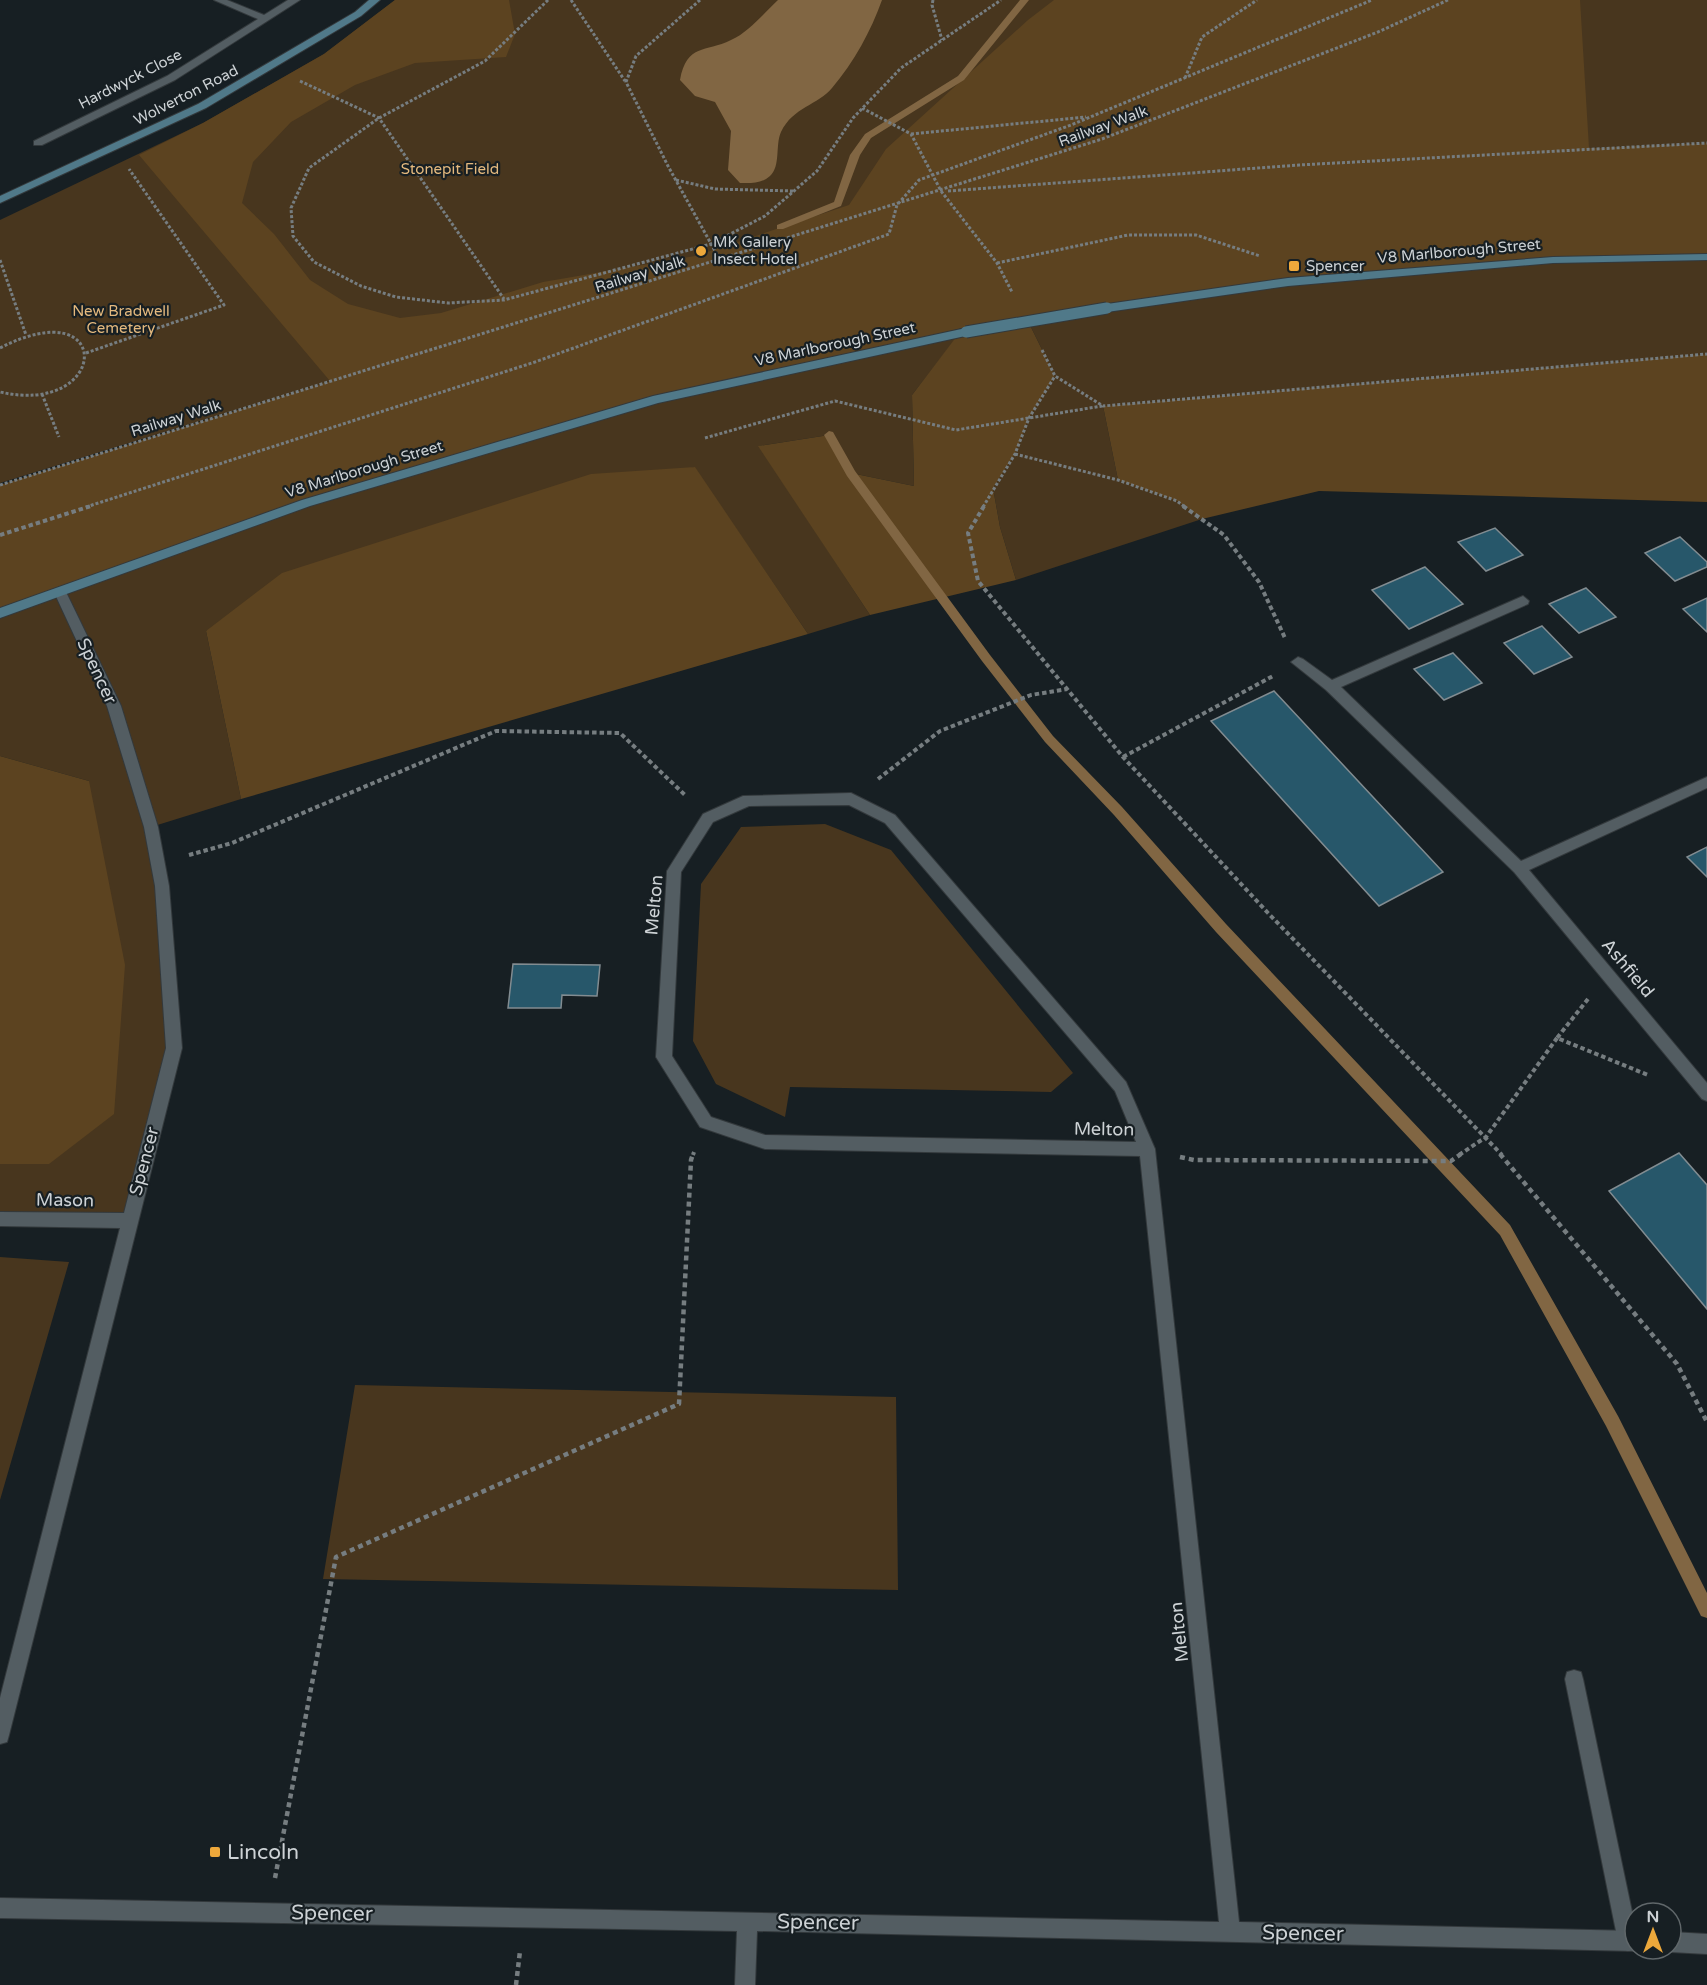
<svg xmlns="http://www.w3.org/2000/svg" width="1707" height="1985" viewBox="0 0 1707 1985" font-family="'Varela Round',sans-serif">
<rect width="100%" height="100%" fill="#171f23"/>
<path fill="#48361e" d="M395,0H1707V143L1589,148L330,381L0,483V220L203,123L324,54Z
M1707,257V354L1103,406L1118,480L1177,501L1202,519L1016,580L1000,527L993,488L1015,454L1029,418L1055,376L1026,317L1288,282L1553,260Z
M964,328L912,395L914,486L851,473L829,435L759,446L870,615L808,634L694,467L206,631L241,799L151,827L174,1048L129,1221L0,1219V1164H49L89,781L0,756V613L306,503L657,399Z
M825,824L891,850L1073,1073L1051,1092L790,1087L785,1117L716,1084L693,1041L701,884L741,827Z
M0,1257L69,1262L0,1500Z
M355,1385L896,1397L898,1590L323,1579Z"/>
<path fill="#5c4320" d="M395,0H509L515,34L506,57L415,63L355,85L291,122L253,162L242,203L274,234L310,280L348,304L400,318L441,313L543,282L695,256L849,205L886,149L1028,20L1054,0H1580L1589,148L1707,143V257L1552,260L1288,282L1026,317L1055,376L1029,418L1015,454L993,488L1000,527L1016,580L870,615L758,446L829,435L851,473L914,486L912,395L963,328L657,399L306,503L0,613V485L330,381L139,155L203,123L324,54Z
M1707,354V502L1319,491L1202,519L1177,501L1118,480L1103,406Z
M695,467L808,634L241,799L206,631L282,573L591,474Z
M0,756L89,781L125,965L114,1114L49,1164H0Z"/>
<path fill="#816643" d="M778,0H882C871,31 854,62 832,88C818,105 793,107 781,132C775,145 781,166 770,176C761,184 751,183 740,183L728,170L731,131L715,102L695,96L680,80C687,43 705,53 731,40C749,32 764,13 778,0Z"/>
<g fill="none" stroke-linecap="round" stroke-linejoin="round">
<path fill="#816643" fill-rule="evenodd" d="M1020,0H1029L964,80L871,138L860,155L841,206L783,229H777V225L834,202L850,155L865,134L958,76Z
M829,431L833,432L855,471L990,655L1053,736L1122,807L1226,924L1510,1225L1618,1416L1707,1593V1618L1701,1616L1606,1426L1500,1235L1216,932L1114,815L1045,742L982,661L847,476L824,435Z"/>
</g>
<path fill="#27576a" stroke="#828c91" stroke-width="1.5" d="M1495,528L1523,555L1486,571L1458,542Z
M1680,537L1707,562V567L1675,581L1645,553Z
M1425,567L1463,604L1409,629L1372,590Z
M1586,588L1616,617L1579,633L1549,604Z
M1707,598V632L1683,609Z
M1542,626L1572,657L1534,674L1504,643Z
M1453,653L1482,683L1444,700L1414,669Z
M1274,691L1443,872L1379,906L1211,721Z
M1707,847V877L1687,857Z
M513,964L600,965L597,996L562,995L561,1008H508Z
M1679,1153L1707,1185V1309L1609,1191Z"/>
<g fill="none" stroke-linecap="round" stroke-linejoin="round">
<g stroke="#33393c" stroke-width="2">
<path id="lane" d="M1574,1670L1581,1672L1583,1679L1635,1926V1948L1628,1951L1621,1948L1618,1941L1565,1679L1567,1672Z"/>
</g>
<g stroke="#33393c" stroke-width="2">
<path id="street" d="M214,0H227L264,15L288,0H300L175,80L42,145H34V141L167,76L258,19Z
M60,587L66,592L121,706L158,827L169,886L182,1048L9,1735L7,1742L0,1744V1698L120,1228L0,1226V1212L124,1213L166,1048L155,886L144,827L107,706L54,592Z
M1523,596L1529,601L1528,604L1341,687L1521,861L1707,777V788L1529,870L1707,1083V1101L1702,1099L1514,872L1326,690L1291,662L1298,657L1303,659L1332,680Z
M851,793L895,815L1126,1082L1155,1149L1239,1922L1635,1931V1949H1640L1635,1951L757,1931L755,1985H735L737,1931L0,1918V1898L1219,1922L1140,1156L765,1149L700,1127L656,1057L667,871L703,814L743,796ZM849,805L885,823L1115,1091L1136,1142L765,1135L711,1117L672,1056L681,872L713,822L749,806Z
M1671,1932L1707,1934V1954L1671,1952L1664,1949H1671Z"/>
</g>
<g stroke="#33393c" stroke-width="2">
<path id="secondary" d="M369,0H380L361,16L206,108L0,203V196L198,104L355,12Z
M1707,254V260L1553,263L1288,286L1107,312L1101,308L1107,304L1288,278L1553,257Z
M966,328L970,329V335L658,403L310,506L0,618V608L302,500L653,396Z"/>
</g>
<path stroke="#767d80" stroke-width="3" stroke-dasharray="3 2" stroke-linecap="butt" d="M548,0L485,61L379,118L309,168L291,208L293,236L314,262L361,286L396,297L448,303L504,300L711,244L765,216L817,171L853,118L901,68L1001,0
M571,0L625,81
M700,0L636,56L626,82L668,166L720,260
M933,0L932,5L942,40
M1185,78L1202,37L1257,0
M300,81L379,118L504,299
M862,108L911,134L941,191L997,263L1012,292
M911,134L1086,117
M676,180L715,189L793,191
M948,191L1299,165L1707,143
M0,260L26,335
M997,263L1128,235H1196L1260,256
M0,348C115,289 110,417 0,392
M1042,350L1055,376L1103,406L1707,354
M86,353L224,305L129,169
M42,394L59,437
M705,438L835,401L956,430L1102,406
M1015,454L1118,480L1177,501L1185,507
M0,485L1102,139L1378,32L1448,0
M86,507L535,362L889,234L897,205L919,180L1071,125L1372,0
M983,507L1015,454L1029,418L1055,376"/>
<path stroke="#767d80" stroke-width="4" stroke-dasharray="4.5 3" stroke-linecap="butt" d="M984,506L968,533L978,581L1123,757L1268,913L1502,1155
M1183,506L1224,535L1259,582L1285,638
M0,535L91,506
M1123,757L1273,676
M878,779L940,731L1031,695L1067,689
M189,855L232,843L496,731L620,733L686,796
M1588,999L1557,1038L1648,1075
M693,1155L694,1152
M1459,1155L1486,1137L1557,1038"/>
<path stroke="#767d80" stroke-width="4.5" stroke-dasharray="5 4" stroke-linecap="butt" d="M1500,1154L1677,1364L1707,1422
M1180,1157L1194,1160L1451,1161L1461,1154
M275,1878L336,1557L679,1404L691,1160L693,1154
M516,1985L520,1951"/>
<use href="#lane" fill="#535d62" fill-rule="evenodd"/>
<use href="#street" fill="#535d62" fill-rule="evenodd"/>
<use href="#secondary" fill="#507989" fill-rule="evenodd"/>
<g stroke="#33393c" stroke-width="13" stroke-linecap="butt">
<path id="secondary-bridge" d="M966,332L1107,308"/>
</g>
<use href="#secondary-bridge" stroke="#507989" stroke-width="11"/>
</g>
<g fill="#eda83b" stroke="#171f23" stroke-width="2">
<circle cx="701" cy="251" r="6"/>
<rect x="1288" y="260" width="12" height="12" rx="3"/>
<rect x="209" y="1846" width="12" height="12" rx="3"/>
</g>
<g text-anchor="middle" stroke-width="4.5" stroke-linejoin="round" paint-order="stroke">
<g font-size="15" fill="#cdd2d5" stroke="#171f23">
<text transform="translate(130 79) rotate(-27)" y="5">Hardwyck Close</text>
<text transform="translate(186 95) rotate(-27)" y="5">Wolverton Road</text>
<text transform="translate(1103 126) rotate(-20)" y="5">Railway Walk</text>
<text transform="translate(1459 251) rotate(-5)" y="5">V8 Marlborough Street</text>
<text transform="translate(640 274) rotate(-17)" y="5">Railway Walk</text>
<text transform="translate(835 344) rotate(-12)" y="5">V8 Marlborough Street</text>
<text transform="translate(176 418) rotate(-17)" y="5">Railway Walk</text>
<text transform="translate(364 469) rotate(-17)" y="5">V8 Marlborough Street</text>
</g>
<g font-size="15" fill="#e4b97e" stroke="#171f23">
<text x="450" y="174">Stonepit Field</text>
<text x="121" y="316">New Bradwell<tspan x="121" dy="17">Cemetery</tspan></text>
</g>
<g font-size="15" fill="#cdd2d5" stroke="#171f23" text-anchor="start">
<text x="713" y="247">MK Gallery<tspan x="713" dy="17">Insect Hotel</tspan></text>
<text x="1306" y="271">Spencer</text>
</g>
<g font-size="18" fill="#cdd2d5" stroke="#171f23">
<text transform="translate(97 671) rotate(65)" y="6">Spencer</text>
<text transform="translate(654 905) rotate(-85)" y="6">Melton</text>
<text transform="translate(1628 968) rotate(50)" y="6">Ashfield</text>
<text transform="translate(1104 1129) rotate(1)" y="6">Melton</text>
<text transform="translate(144 1161) rotate(-75)" y="6">Spencer</text>
<text transform="translate(65 1200) rotate(1)" y="6">Mason</text>
<text transform="translate(1179 1632) rotate(-96)" y="6">Melton</text>
</g>
<g font-size="21" fill="#cdd2d5" stroke="#171f23" text-anchor="start">
<text x="227" y="1859">Lincoln</text>
</g>
<g font-size="21" fill="#cdd2d5" stroke="#171f23">
<text transform="translate(332 1913) rotate(1)" y="7">Spencer</text>
<text transform="translate(818 1922) rotate(1)" y="7">Spencer</text>
<text transform="translate(1303 1933) rotate(1)" y="7">Spencer</text>
</g>
</g>
<g transform="translate(1653 1931)"><circle r="28" fill="#171f23" stroke="#60676a" stroke-width="1.5"/>
<path d="M0-4.5L10 22L0 15L-10 22Z" fill="#eda83b"/>
<text y="-9" font-size="16" font-weight="bold" text-anchor="middle" fill="#cdd2d5">N</text>
</g>
</svg>
